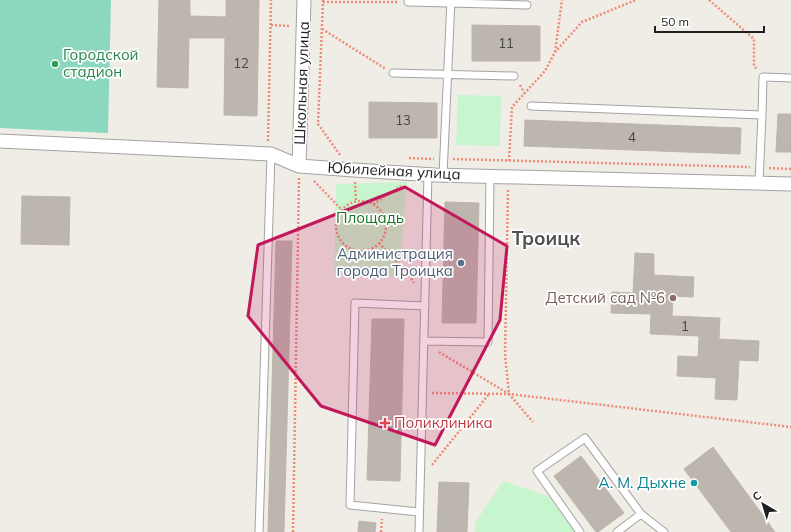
<svg xmlns="http://www.w3.org/2000/svg" width="791" height="532" viewBox="0 0 791 532" font-family="Mulish,sans-serif">
<rect width="100%" height="100%" fill="#efede6"/>
<path fill="#c7f5ce" d="M458,95L501,96L500,146L456,145Z
M407,182L399,276L334,273L336,184Z
M503,481L548,496L576,532H475V523Z"/>
<path fill="#8bd7bf" d="M0,0H111L108,133L0,128Z"/>
<path fill="#bcb6af" stroke="#bfb5aa" d="M159,0H190V16L226,17V0H259L257,116L224,115L225,38H189L188,88L157,87Z
M472,25L540,26V61H472Z
M369,102L437,103V138H369Z
M778,114H791V152H776Z
M525,120L741,128L740,154L524,146Z
M22,196L70,197L69,245L21,244Z
M445,202L479,203L476,323H442Z
M276,241H292L284,532H268Z
M635,253L654,254V275L694,277L693,297L673,296L672,316L720,318L719,339L759,341L758,361L739,360L737,400L715,399L716,378L677,376L678,356L698,357L699,336L650,334L651,314L611,313L612,292L633,293Z
M372,319H404L400,481L367,480Z
M713,447L775,532H731L684,469Z
M581,456L624,513L598,532H596L554,476Z
M439,482L469,483L467,532H437Z
M359,521L376,523L375,532H358Z"/>
<g fill="none" stroke-linecap="round" stroke-linejoin="round">
<g stroke="#a3a3a3" stroke-width="9">
<path id="service" d="M408,2L527,5
M393,73L514,76
M531,106L762,115L759,183
M762,115L763,77L791,78
M443,175L451,0
M424,341L488,342L490,176
M419,512L350,505L355,303L425,306
M259,532L271,154
M419,532L428,174
M580,532L537,471L585,438L641,514L664,532
M617,532L641,514"/>
</g>
<g stroke="#a3a3a3" stroke-width="15">
<path id="minor" d="M0,141L271,154L299,166L354,170L435,175L791,184
M299,166L304,0"/>
</g>
<path stroke="#ee8c78" stroke-width="2.5" stroke-dasharray="2 2" stroke-linecap="butt" d="M323,0L318,124L340,155
M709,0L754,39V66L757,69
M323,2H399
M271,25L290,26
M322,29L386,69
M555,52L562,0
M520,85L525,94
M268,141L271,0
M409,158L434,159
M453,159L750,167
M509,161L512,107L545,71L555,52L582,22L636,0
M769,168L791,169
M314,181L342,210
M355,182L356,202
M508,190L505,355L509,394L533,422
M336 226a25 25 0 1 1 50 0a25 25 0 1 1-50 0Z
M373,204L401,186
M379,243L407,272L414,283
M439,352L509,394
M432,393L509,394L791,427
M432,465L489,394
M293,532L299,178
M381,532L382,519"/>
<use href="#service" stroke="#fff" stroke-width="7"/>
<use href="#minor" stroke="#fff" stroke-width="13"/>
</g>
<path fill="#c2185b" fill-opacity="0.2" stroke="#c2185b" stroke-width="3" stroke-linejoin="round" d="M405,187L507,246L500,320L435,445L321,406L248,316L258,245Z"/>
<circle fill="#2e9e5b" stroke="#fff" stroke-width="1.5" cx="55" cy="64" r="4"/>
<circle fill="#5c6f8a" stroke="#fff" stroke-width="1.5" cx="461" cy="263" r="4"/>
<circle fill="#8d6e63" stroke="#fff" stroke-width="1.5" cx="673" cy="298" r="4"/>
<path fill="#e0444e" stroke="#fff" stroke-width="1.5" d="M383 417h4v4h4v4h-4v4h-4v-4h-4v-4h4z"/>
<circle fill="#0f9aa8" stroke="#fff" stroke-width="1.5" cx="694" cy="483" r="4"/>
<g text-anchor="middle" stroke-width="3.5" stroke-linejoin="round" paint-order="stroke">
<g font-size="13" fill="#464543">
<text x="506" y="48">11</text>
<text x="241" y="68">12</text>
<text x="403" y="125">13</text>
<text x="632" y="142">4</text>
<text x="685" y="331">1</text>
</g>
<g font-size="15" fill="#27864d" stroke="#fff" text-anchor="start">
<text x="63" y="60">Городской<tspan x="63" dy="17">стадион</tspan></text>
</g>
<g font-size="15" fill="#1f1f1f" stroke="#fff">
<text transform="translate(302 83) rotate(-88)" y="5">Школьная улица</text>
<text transform="translate(394 171) rotate(3)" y="5">Юбилейная улица</text>
</g>
<g font-size="15" fill="#157524" stroke="#fff">
<text x="370" y="223">Площадь</text>
</g>
<g font-size="15" fill="#4e5e75" stroke="#fff" text-anchor="end">
<text x="453" y="259">Администрация<tspan x="453" dy="17">города Троицка</tspan></text>
</g>
<g font-size="15" fill="#785e54" stroke="#fff" text-anchor="end">
<text x="665" y="303">Детский сад №6</text>
</g>
<g font-size="15" fill="#be3a42" stroke="#fff" text-anchor="start">
<text x="394" y="428">Поликлиника</text>
</g>
<g font-size="15" fill="#0d838f" stroke="#fff" text-anchor="end">
<text x="686" y="488">А. М. Дыхне</text>
</g>
<g font-size="19" font-weight="bold" fill="#525252" stroke="#fff">
<text x="546" y="245">Троицк</text>
</g>
</g>
<g transform="translate(763 504) rotate(322)" stroke="#ffffff" stroke-width="3" paint-order="stroke">
<path d="M0-3L7 15L0 10L-7 15Z" fill="#1f1f1f"/>
<text y="-6" font-size="11" font-weight="bold" text-anchor="middle" fill="#1f1f1f">С</text>
</g>
<path d="M655 26v6h109v-6" fill="none" stroke="#1f1f1f" stroke-width="2"/>
<text x="661" y="26" font-size="12" fill="#1f1f1f" stroke="#ffffff" stroke-width="3" paint-order="stroke">50 m</text>
</svg>
